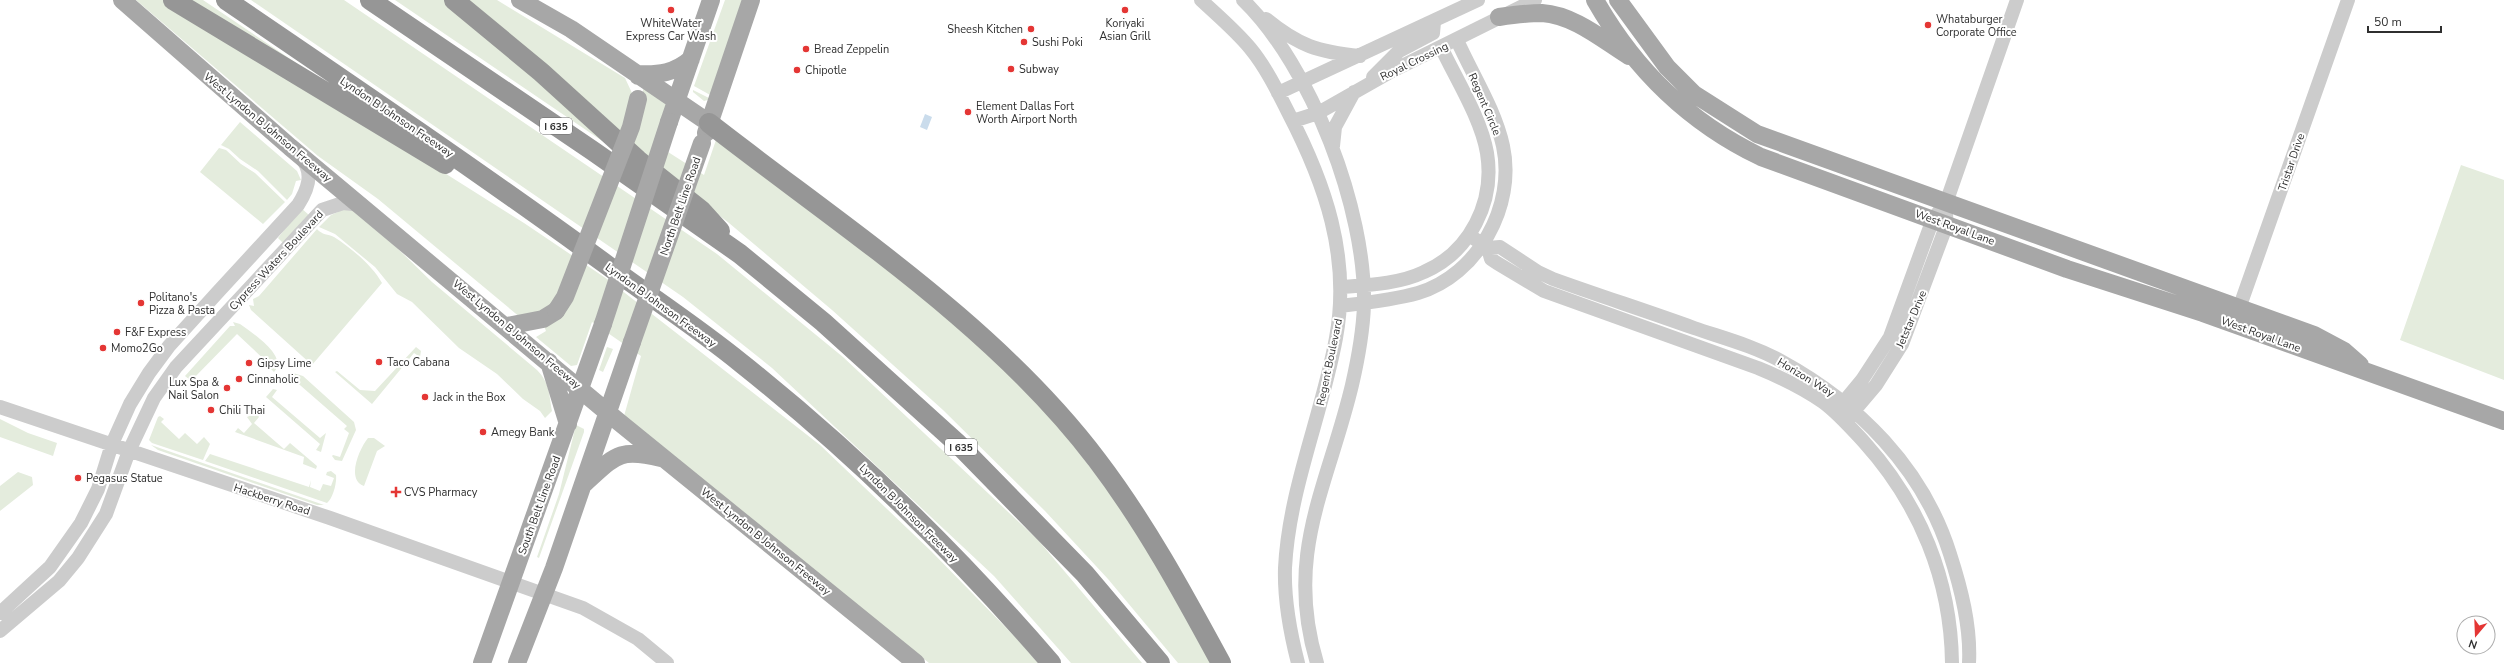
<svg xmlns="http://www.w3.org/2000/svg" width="2504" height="663" viewBox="0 0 2504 663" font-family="'Nunito Sans',sans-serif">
<rect width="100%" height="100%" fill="#fff"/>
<path fill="#e4ecdd" d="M136,0H163L397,143L524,223L607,279L820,445L931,551L1020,642L1038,663H929L624,416L641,356L592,322L577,365L571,366L536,337L546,331L542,321L521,318L378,199L318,156Z
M183,0H203L305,69Z
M251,0H344L717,254L843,357L1038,540L1142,663H1071L994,576L772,368L683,297Z
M395,0H448L614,149Z
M466,0H497L625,78L632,93H643V87L667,105L654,143L704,175L716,140L928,300L988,353L1061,429L1140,533L1214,663H1178L1108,579L1045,511L943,410L832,310L729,223L647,159Z
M725,0H746L712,96L694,86Z
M693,90L711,99L704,101L693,92Z
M240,122L297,171L301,180L296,181L292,194L287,200L258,171L240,159L229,149L221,145Z
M219,148L226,150L241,164L255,173L285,202L263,224L200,172Z
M2461,165L2504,180V380L2400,340Z
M301,208L309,215L283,243L278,238Z
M337,208L352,210L395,246L432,282L537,370C550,383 549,395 552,411L545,418L540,411L523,399L497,374L459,348L412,302L397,294L375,267L335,234L319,227L331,215L338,212Z
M317,229C322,235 328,234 334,237C351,248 372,265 382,283L312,365L251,310L249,305L254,306L253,299L259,296Z
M233,322L240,324C252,333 289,356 274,372L268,366L269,364L237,334L191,381L185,376L230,326H235Z
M416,347L421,351L420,357L414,353L372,404L335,372L337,371L360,390L375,391Z
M607,347L613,349L603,372L599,370Z
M293,373L303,376L354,422L356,430L342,461L335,460L332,456L333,455L340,457L349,433L344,429L347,426L293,379L286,385L285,377Z
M273,389L277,390L272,397L320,438L326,433L321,452L316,450L320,444L266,397Z
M256,413L259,417L254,423L284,449L290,443L317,466L316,469L303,464L304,457L235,432L238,428L244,433L252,424L247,417Z
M160,416L164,419L161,422L179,439L185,433L197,444L204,437L210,444L203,460L152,443L149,440L158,417Z
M0,419L28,433L57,443L53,456L0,437Z
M576,425L584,429V432L539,558L537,557L559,494Z
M368,438H374L385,446L377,451L364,486C346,480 359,449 368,438Z
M151,445L324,505H317L158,450Z
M210,454L309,487L311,480L310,487L320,491L323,484L331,486L334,478L326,475L327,472L331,471L336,475C337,483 333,498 327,503L205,461Z
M18,472L32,477L33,485L0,511V486Z"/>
<path fill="#cadcec" d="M925,114L932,117L927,130L920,127Z"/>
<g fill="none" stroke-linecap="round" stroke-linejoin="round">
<path stroke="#ccc" stroke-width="14" d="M1201,0C1217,15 1235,30 1250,48C1265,66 1277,90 1288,112C1325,183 1351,257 1336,338C1322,415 1289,489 1285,568C1284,600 1290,632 1298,663
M1243,0C1312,67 1366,210 1364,305C1363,332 1358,359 1352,385C1328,486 1284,554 1317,663
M1266,19C1299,46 1318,52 1360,56
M1373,77L1399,51L1433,33L1434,22
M1278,93L1478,0
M1293,121L1318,113L1392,71L1535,0
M1333,146L1335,127L1354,92
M1469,235L1488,248L1500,247L1538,272L1553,279C1600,296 1647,311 1694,328C1723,338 1754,346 1781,361C1858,403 1923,468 1950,554C1961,588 1971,626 1969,663
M1488,248L1491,259L1497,263L1544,291L1758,368C1780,377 1803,388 1823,402C1838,413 1851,428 1864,442C1920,504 1951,580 1952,663
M1341,287C1368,285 1399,284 1424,272C1470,252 1495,202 1487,153C1481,118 1456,79 1441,47
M1340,306C1365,303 1393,300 1418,293C1478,275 1516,206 1503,146C1495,109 1472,74 1457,40
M2236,317L2348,0
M0,407L330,518L583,608L638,639L667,663
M1838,409L1862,380L1890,337L1933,219L1946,203L2017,0
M1848,418L1876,385L1902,344L1947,224L1946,215
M0,613L50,567L81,523L98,489L112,444L130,404L149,373L169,346L217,293L298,205C307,191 315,173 301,158
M0,631L59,581L78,558L106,514L129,451L154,398L176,367L322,210L343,203L362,205"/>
<path stroke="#a7a7a7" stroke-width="18" d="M122,0L290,147L619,422L916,663
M520,0L571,29L709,123
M1595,0C1635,70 1688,122 1761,157L2067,269L2203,313L2504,421
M1618,0L1667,67L1694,94L1757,134L2314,335L2344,351L2360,365
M1499,17C1513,15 1527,13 1542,13C1574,15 1603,40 1629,56
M638,76V74C659,75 675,73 691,59
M669,122L711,0
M706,133L751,0
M507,326L543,319L556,311
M549,362L568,424
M585,483C616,455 619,448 661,458
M482,663L603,324
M517,663L554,568L632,342"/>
<path stroke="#969696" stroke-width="20" d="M173,0L445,164
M226,0C354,87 482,174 607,265C652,298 698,328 741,363C853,452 957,554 1051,663
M370,0L593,151L740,254L823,322L958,444L1085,574L1160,663
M454,0L541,72L638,160L701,210L720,231
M709,123C841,226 995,325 1097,460C1145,523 1183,593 1221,663"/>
<path stroke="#a7a7a7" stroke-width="18" d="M556,311L565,297L631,127L638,99
M603,324L669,122
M632,342L702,143"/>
</g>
<g fill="#e43634" stroke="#fff" stroke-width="1.5">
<circle cx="671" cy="10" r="4"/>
<circle cx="1125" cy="10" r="4"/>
<circle cx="1928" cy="25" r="4"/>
<circle cx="1031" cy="29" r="4"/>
<circle cx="1024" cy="42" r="4"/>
<circle cx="806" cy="49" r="4"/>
<circle cx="1011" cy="69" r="4"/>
<circle cx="797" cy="70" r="4"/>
<circle cx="968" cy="112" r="4"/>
<circle cx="141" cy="303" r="4"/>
<circle cx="117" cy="332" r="4"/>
<circle cx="103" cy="348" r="4"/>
<circle cx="379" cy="362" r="4"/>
<circle cx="249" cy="363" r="4"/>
<circle cx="239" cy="379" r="4"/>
<circle cx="227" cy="388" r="4"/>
<circle cx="425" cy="397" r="4"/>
<circle cx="211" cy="410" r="4"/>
<circle cx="483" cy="432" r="4"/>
<circle cx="78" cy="478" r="4"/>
<path d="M394 486h4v4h4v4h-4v4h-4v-4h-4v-4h4z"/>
</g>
<g text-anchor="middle" stroke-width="4" stroke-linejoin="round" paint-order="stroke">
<g fill="#fff" stroke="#6d6d6d" stroke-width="1">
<rect x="540" y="118" width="32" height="16" rx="3"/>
<rect x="945" y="439" width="32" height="16" rx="3"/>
</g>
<g font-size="10" font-weight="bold" fill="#2f2f2f">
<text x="556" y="130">I 635</text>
<text x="961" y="451">I 635</text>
</g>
<g font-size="11" fill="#2f2f2f" stroke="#fff" text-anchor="start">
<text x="1936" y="23">Whataburger<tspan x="1936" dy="13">Corporate Office</tspan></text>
<text x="671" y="27" text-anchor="middle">WhiteWater<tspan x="671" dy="13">Express Car Wash</tspan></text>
<text x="1125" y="27" text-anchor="middle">Koriyaki<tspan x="1125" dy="13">Asian Grill</tspan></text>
<text x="1023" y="33" text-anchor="end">Sheesh Kitchen</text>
<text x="1032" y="46">Sushi Poki</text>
<text x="814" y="53">Bread Zeppelin</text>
<text x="1019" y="73">Subway</text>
<text x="805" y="74">Chipotle</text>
<text x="976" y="110">Element Dallas Fort<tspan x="976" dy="13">Worth Airport North</tspan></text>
<text x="149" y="301">Politano's<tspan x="149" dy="13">Pizza &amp; Pasta</tspan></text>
<text x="125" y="336">F&amp;F Express</text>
<text x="111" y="352">Momo2Go</text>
<text x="387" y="366">Taco Cabana</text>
<text x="257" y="367">Gipsy Lime</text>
<text x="247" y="383">Cinnaholic</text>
<text x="219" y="386" text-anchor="end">Lux Spa &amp;<tspan x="219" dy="13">Nail Salon</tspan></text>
<text x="433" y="401">Jack in the Box</text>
<text x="219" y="414">Chili Thai</text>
<text x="491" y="436">Amegy Bank</text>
<text x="86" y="482">Pegasus Statue</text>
<text x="404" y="496">CVS Pharmacy</text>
</g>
<g font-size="11" fill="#2f2f2f" stroke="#fff">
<text transform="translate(1414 61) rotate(-26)" y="4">Royal Crossing</text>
<text transform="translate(1485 104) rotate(67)" y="4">Regent Circle</text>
<text transform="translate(397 117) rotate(34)" y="4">Lyndon B Johnson Freeway</text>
<text transform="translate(268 127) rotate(40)" y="4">West Lyndon B Johnson Freeway</text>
<text transform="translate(2291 162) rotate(-71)" y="4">Tristar Drive</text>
<text transform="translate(680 206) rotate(-71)" y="4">North Belt Line Road</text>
<text transform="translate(1955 227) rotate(20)" y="4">West Royal Lane</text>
<text transform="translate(276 260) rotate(-47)" y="4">Cypress Waters Boulevard</text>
<text transform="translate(661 305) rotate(36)" y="4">Lyndon B Johnson Freeway</text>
<text transform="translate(1911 319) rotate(-67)" y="4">Jetstar Drive</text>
<text transform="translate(517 334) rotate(40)" y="4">West Lyndon B Johnson Freeway</text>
<text transform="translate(2261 334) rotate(20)" y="4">West Royal Lane</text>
<text transform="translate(1329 362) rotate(-78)" y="4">Regent Boulevard</text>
<text transform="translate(1806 377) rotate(31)" y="4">Horizon Way</text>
<text transform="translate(272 499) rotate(18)" y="4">Hackberry Road</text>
<text transform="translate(539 505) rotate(-70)" y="4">South Belt Line Road</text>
<text transform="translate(909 513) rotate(45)" y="4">Lyndon B Johnson Freeway</text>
<text transform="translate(766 541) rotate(39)" y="4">West Lyndon B Johnson Freeway</text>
</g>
</g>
<g transform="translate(2476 635) rotate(199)"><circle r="19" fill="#ffffff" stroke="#acacac"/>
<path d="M0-3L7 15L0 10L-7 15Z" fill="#e43634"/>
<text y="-6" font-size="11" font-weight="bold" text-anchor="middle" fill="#2f2f2f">N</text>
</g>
<path d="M2368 26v6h73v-6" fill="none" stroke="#2f2f2f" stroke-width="2"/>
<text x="2374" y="26" font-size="12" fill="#2f2f2f" stroke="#ffffff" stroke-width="3" paint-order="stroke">50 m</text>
</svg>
